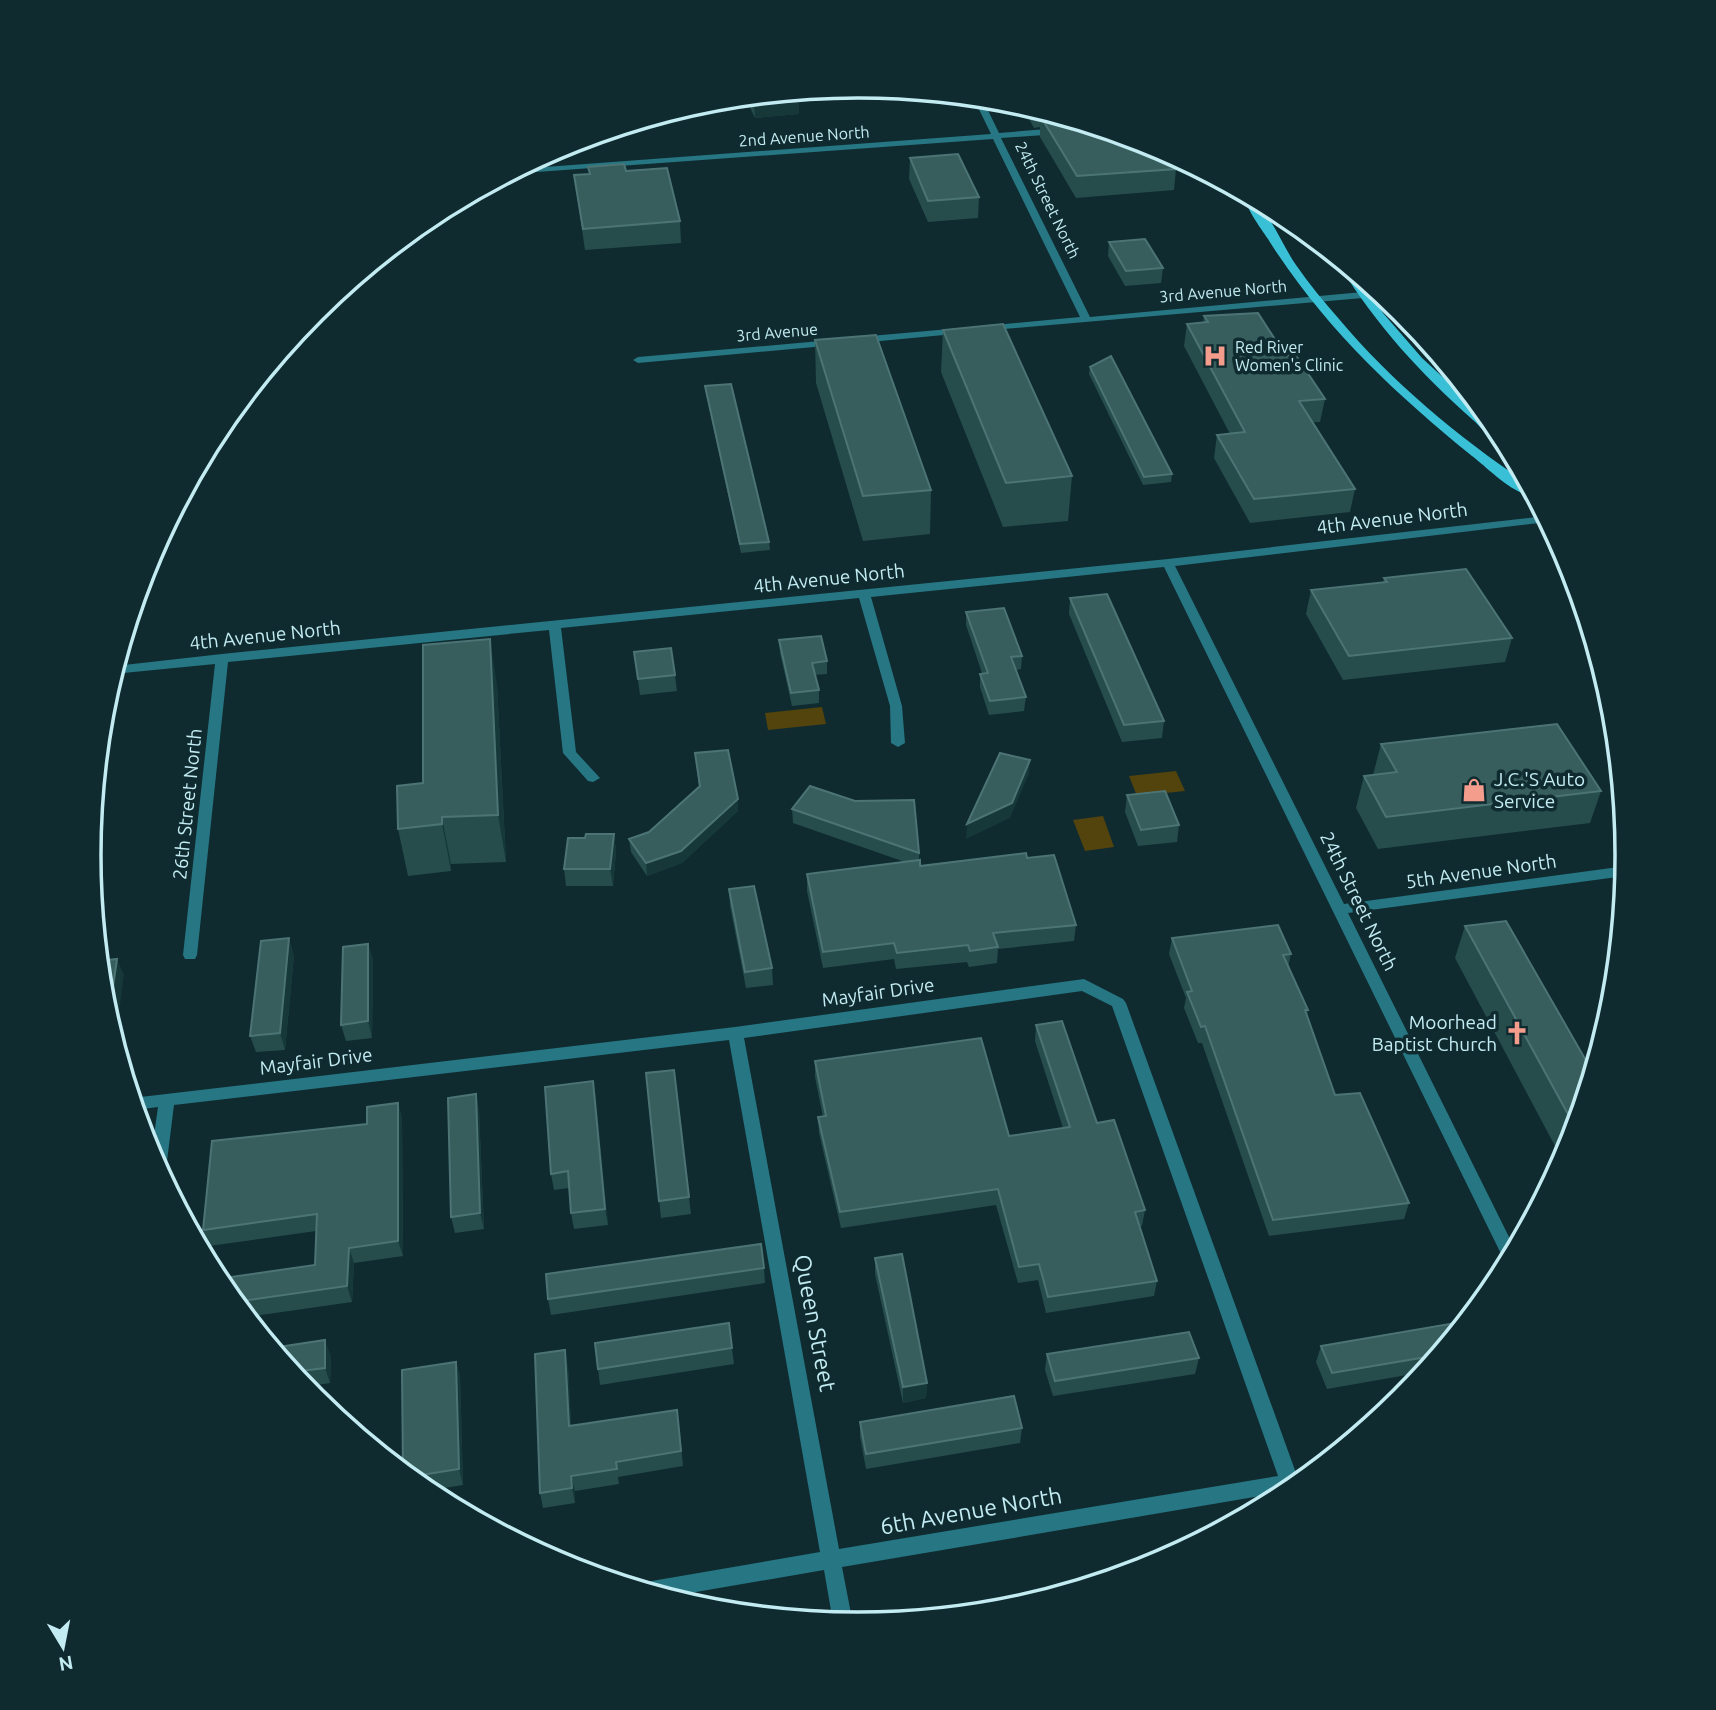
<svg xmlns="http://www.w3.org/2000/svg" width="1716" height="1710" viewBox="0 0 1716 1710" font-family="Ubuntu,sans-serif">
<rect width="100%" height="100%" fill="#0f2b30"/>
<path fill="#53430c" d="M822,707L826,724L768,730L765,713Z
M1176,771L1185,791L1137,796L1129,776Z
M1103,816L1114,847L1085,851L1073,820Z"/>
<g fill="none" stroke-linecap="round" stroke-linejoin="round">
<path fill="#277683" fill-rule="evenodd" d="M973,97L982,98L999,133L1059,128L1063,131L1059,134L1001,138L1090,317L1363,292L1368,295L1363,298L981,331V327L985,326L1080,317L993,139L509,174L518,169L991,134Z
M961,328L965,329V333L859,343L854,340L859,337Z
M832,340L836,341V345L638,363L633,360L638,357Z
M1545,516L1548,522L1175,566L1344,904L1626,866L1625,876L1348,913L1515,1249L1508,1263L1505,1262L1164,567L871,597L902,706L905,743L898,747L891,743L890,706L859,598L561,628L576,752L600,778L593,782L588,781L563,753L549,630L228,662L197,955L195,959H185L183,955L215,664L113,674L115,666L222,654L1168,559Z
M1084,979L1123,999L1126,1003L1296,1473L1304,1471L1311,1474L1285,1495L1284,1492L842,1567L853,1624L833,1622L824,1570L667,1597L637,1588L639,1584L646,1582L820,1552L729,1040L174,1105L166,1169L161,1175L151,1157L158,1107L135,1110L132,1098L735,1027ZM1082,991L1112,1006L1278,1476L839,1549L744,1038Z"/>
<path fill="#39c0d6" fill-rule="evenodd" d="M1244,193C1268,206 1280,242 1296,265C1309,284 1324,302 1339,319C1391,381 1459,438 1527,483L1534,496C1513,495 1488,468 1472,456C1393,392 1322,325 1268,239C1260,227 1244,206 1244,193Z
M1342,263L1357,274L1383,313L1422,358L1498,428L1507,445C1494,444 1482,428 1473,420C1421,374 1376,325 1340,266Z"/>
</g>
<path fill="#264d4c" d="M794,92L798,100L799,114L755,118L745,97Z
M1028,106L1079,122V123L1176,169L1174,190L1076,198L1040,137V127L1034,128L1027,115Z
M910,158L979,197L978,218L928,222L909,179Z
M574,175L680,221L681,243L585,250Z
M1109,242L1163,268L1161,283L1125,286L1108,256Z
M1204,316L1285,355L1325,399L1320,422H1313L1355,489L1350,512L1250,523L1214,458L1217,435L1230,434L1184,346L1187,324L1203,323Z
M943,330L1072,476L1068,521L1003,527L941,372Z
M815,340L931,490L930,534L863,541L816,383Z
M1090,367L1172,474L1171,482L1143,485L1089,374Z
M705,386L769,542L770,550L741,553L706,394Z
M1384,578L1512,638L1505,662L1343,680L1306,614L1311,590L1383,583Z
M1070,598L1164,721L1162,738L1122,742L1069,614Z
M966,612L1022,656L1021,669L1016,670L1026,697L1024,711L989,715L980,687V674L982,673L966,625Z
M779,640L827,661V674L815,675L819,690V703L792,706L780,653Z
M634,652L675,675L677,691L640,695Z
M497,684L506,862L451,864V871L408,876L398,829L423,783Z
M1381,744L1601,791L1590,823L1378,849L1356,808L1364,776L1373,775Z
M695,753L738,799V811L682,863L647,876L631,852L629,839L649,832L699,787Z
M1127,795L1179,825L1177,842L1138,846L1125,812Z
M792,809L919,853V861L920,866L1027,858L1076,925L1074,941L998,949L997,963L969,967L967,962L896,969L894,959L823,968L807,891V874L905,862L793,823Z
M614,834L616,851L613,886H566L564,869L585,838Z
M729,889L772,968L773,985L746,988L730,906Z
M1465,926L1592,1071L1569,1150L1563,1161L1455,958Z
M1172,938L1291,954L1288,967L1308,1010L1307,1015L1335,1095L1409,1203L1404,1219L1269,1236L1202,1043H1198L1184,1008L1186,998L1169,954Z
M368,944L373,960L372,1038L346,1041L341,1025Z
M294,955L285,1050L256,1052L250,1036Z
M1036,1025L1097,1123L1145,1210L1142,1226H1140L1157,1281L1154,1296L1046,1313L1038,1280L1018,1283L996,1205L841,1228L819,1133L818,1117H823L815,1077V1061L1009,1136L1063,1128L1035,1041Z
M674,1070L691,1214L661,1218L646,1073Z
M593,1081L608,1225L574,1229L571,1213L569,1188L554,1190L551,1174Z
M476,1094L479,1111L484,1229L455,1233L451,1217Z
M398,1103L402,1119L403,1256L354,1263L352,1302L247,1317L218,1282L315,1265L316,1231L209,1246L203,1230Z
M875,1258L927,1383L926,1398L903,1403L875,1274Z
M764,1268L765,1283L551,1315L548,1299Z
M1463,1325L1424,1372L1327,1389L1316,1362L1321,1346Z
M272,1348L331,1356L330,1383L304,1387Z
M732,1348L734,1364L600,1385L598,1369Z
M1047,1354L1199,1358L1195,1374L1053,1396L1045,1370Z
M456,1362L460,1377L463,1485L426,1491L403,1472Z
M568,1366L571,1426L679,1425L683,1466L618,1477L619,1484L575,1491V1503L543,1508L540,1493Z
M860,1422L1022,1428L1020,1443L866,1469L860,1437Z"/>
<path fill="#163839" d="M798,100L799,114L755,118L754,104Z
M490,639L497,684L506,862L498,815Z
M1030,760L1029,774L1010,818L966,839L967,824Z
M738,799V811L682,863L647,876L646,863Z
M442,817L451,864V871L442,824Z
M614,834L616,851L613,886L610,869Z
M97,886L103,902L97,940L94,906Z
M289,938L294,955L285,1050L280,1033Z
M368,944L373,960L372,1038L368,1021Z
M117,959L124,975L115,1041L108,1021Z
M593,1081L596,1097L608,1225L605,1209Z
M476,1094L479,1111L484,1229L480,1213Z
M398,1103L402,1119L403,1256L398,1241Z
M349,1248L354,1263L352,1302L347,1286Z
M325,1340L331,1356L330,1383L325,1368Z
M565,1350L568,1366L572,1441L569,1426Z
M456,1362L460,1377L463,1485L459,1469Z
M927,1383L926,1398L903,1403V1387Z
M571,1476L575,1491V1503L572,1488Z"/>
<path fill="#375e5d" stroke="#4c7475" stroke-width="2" d="M794,92L798,100L754,104L751,96Z
M1032,108L1049,113L1035,114Z
M1057,115L1079,122V123H1082L1153,144L1164,150L1176,169L1077,176L1041,117Z
M958,154L979,197L928,201L910,158Z
M624,164L626,171L667,168L680,221L583,229L574,175L590,174L588,167Z
M1145,239L1163,268L1126,271L1109,242Z
M1258,313L1285,355L1295,354L1325,399L1299,401L1355,489L1254,499L1217,435L1245,432L1187,324L1208,322L1204,316Z
M1003,324L1072,476L1006,483L943,330Z
M876,335L931,490L863,496L815,340Z
M1111,356L1172,474L1144,477L1090,367Z
M731,384L769,542L740,544L705,386Z
M1466,569L1512,638L1349,656L1311,590L1387,582L1384,578Z
M1107,594L1164,721L1124,725L1070,598Z
M1004,608L1022,656L1011,657L1026,697L990,701L980,674L988,673L966,612Z
M821,636L827,661L812,663L819,690L791,693L779,640Z
M490,639L498,815L442,817V824L398,829L397,786L423,783V645Z
M671,648L675,675L638,679L634,652Z
M1557,724L1601,791L1386,817L1364,776L1397,772L1381,744Z
M728,750L738,799L681,851L646,863L629,839L649,832L700,786L695,753Z
M1000,753L1030,760L1012,803L967,824Z
M810,786L855,801L914,800L919,853L792,809Z
M1165,791L1179,825L1141,830L1127,795Z
M586,834H614L610,869H564L568,838H585Z
M1026,853L1027,858L1054,855L1076,925L993,933L998,947L970,951L968,945L897,953L894,943L823,952L807,874L920,860V866Z
M97,886L94,906L92,887Z
M754,886L772,968L745,972L729,889Z
M1506,921L1592,1071L1575,1127L1465,926Z
M1278,925L1291,954L1283,955L1308,1010H1305L1335,1095L1360,1093L1409,1203L1273,1220L1205,1026L1201,1027L1187,992L1192,991L1172,938Z
M289,938L280,1033L250,1036L261,941Z
M368,944V1021L341,1025L343,947Z
M117,959L108,1021L103,1005L99,961Z
M1062,1021L1097,1123L1114,1120L1145,1210L1135,1212L1157,1281L1048,1297L1039,1264L1019,1267L998,1189L840,1212L818,1117L826,1116L815,1061L981,1038L1009,1136L1070,1127L1036,1025Z
M674,1070L689,1197L659,1201L646,1073Z
M593,1081L605,1209L571,1213L568,1171L551,1174L545,1087Z
M476,1094L480,1213L451,1217L448,1098Z
M398,1103V1241L349,1248L347,1286L235,1302L217,1279L315,1265L317,1214L203,1230L212,1141L367,1124V1107Z
M761,1244L764,1268L548,1299L546,1274Z
M902,1254L927,1383L903,1387L875,1258Z
M1461,1322L1463,1325L1438,1355L1332,1373L1321,1346Z
M729,1323L732,1348L598,1369L595,1343Z
M1189,1332L1199,1358L1055,1381L1047,1354Z
M325,1340V1368L292,1372L272,1348Z
M565,1350L569,1426L677,1410L681,1451L616,1462L617,1469L571,1476L572,1488L540,1493L535,1354Z
M456,1362L459,1469L409,1477L403,1472L402,1370Z
M1014,1396L1022,1428L866,1454L860,1422Z"/>
<defs>
<g id="hospital-bare" transform="scale(1.89)"><path d="M-5-5h3v3.5h4V-5h3V5h-3V1.5h-4V5h-3Z" fill="#f59d8d" stroke="#0f2b30" stroke-width="2.5" paint-order="stroke"/></g>
<g id="shop-bare" transform="scale(1.89)"><path d="M-5-2.5h2.3a2.7 3.5 0 0 1 5.4 0H5L5.5 6h-11ZM-1.5-2.5h3a1.5 2.3 0 0 0-3 0Z" fill="#f59d8d" stroke="#0f2b30" stroke-width="2.5" paint-order="stroke"/></g>
<g id="church-bare" transform="scale(1.89)"><path d="M-1.2-6h2.4v3.5h3.3v2.4h-3.3V6h-2.4V-.1h-3.3v-2.4h3.3Z" fill="#f59d8d" stroke="#0f2b30" stroke-width="2.5" paint-order="stroke"/></g>
</defs>
<g fill-rule="evenodd">
<use href="#hospital-bare" x="1215" y="356"/>
<use href="#shop-bare" x="1474" y="790"/>
<use href="#church-bare" x="1517" y="1033"/>
</g>
<g text-anchor="middle" stroke-width="7" stroke-linejoin="round" paint-order="stroke">
<g font-size="16" fill="#c2ebf2" stroke="#0f2b30">
<text transform="translate(804 136) rotate(-4)" y="6">2nd Avenue North</text>
<text transform="translate(1048 200) rotate(64)" y="6">24th Street North</text>
<text transform="translate(1223 291) rotate(-5)" y="6">3rd Avenue North</text>
<text transform="translate(777 332) rotate(-5)" y="6">3rd Avenue</text>
</g>
<g font-size="16" fill="#c2ebf2" stroke="#0f2b30" text-anchor="start">
<text x="1235" y="353">Red River<tspan x="1235" dy="18">Women's Clinic</tspan></text>
</g>
<g font-size="19" fill="#c2ebf2" stroke="#0f2b30">
<text transform="translate(1392 518) rotate(-7)" y="7">4th Avenue North</text>
<text transform="translate(829 578) rotate(-6)" y="7">4th Avenue North</text>
<text transform="translate(265 635) rotate(-6)" y="7">4th Avenue North</text>
<text transform="translate(187 804) rotate(-84)" y="7">26th Street North</text>
<text transform="translate(1481 871) rotate(-8)" y="7">5th Avenue North</text>
<text transform="translate(1359 901) rotate(64)" y="7">24th Street North</text>
<text transform="translate(878 992) rotate(-8)" y="7">Mayfair Drive</text>
<text transform="translate(316 1061) rotate(-7)" y="7">Mayfair Drive</text>
</g>
<g font-size="19" fill="#c2ebf2" stroke="#0f2b30" text-anchor="start">
<text x="1494" y="786">J.C.'S Auto<tspan x="1494" dy="22">Service</tspan></text>
<text x="1497" y="1029" text-anchor="end">Moorhead<tspan x="1497" dy="22">Baptist Church</tspan></text>
</g>
<g font-size="23" fill="#c2ebf2" stroke="#0f2b30">
<text transform="translate(815 1323) rotate(79)" y="8">Queen Street</text>
<text transform="translate(971 1511) rotate(-10)" y="8">6th Avenue North</text>
</g>
</g>
<path d="M0 0H1716V1710H0ZM101 855a757 757 0 1 1 1514 0a757 757 0 1 1-1514 0Z" fill="#0f2b30" fill-rule="evenodd"/>
<path fill="none" stroke="#c2ebf2" stroke-width="3.5" d="M101 855a757 757 0 1 1 1514 0a757 757 0 1 1-1514 0Z"/>
<g transform="translate(63 1647) rotate(170)" stroke="#0f2b30" stroke-width="5" paint-order="stroke">
<path d="M0-5L12 26L0 18L-12 26Z" fill="#c2ebf2"/>
<text y="-10" font-size="19" font-weight="bold" text-anchor="middle" fill="#c2ebf2">N</text>
</g>
</svg>
